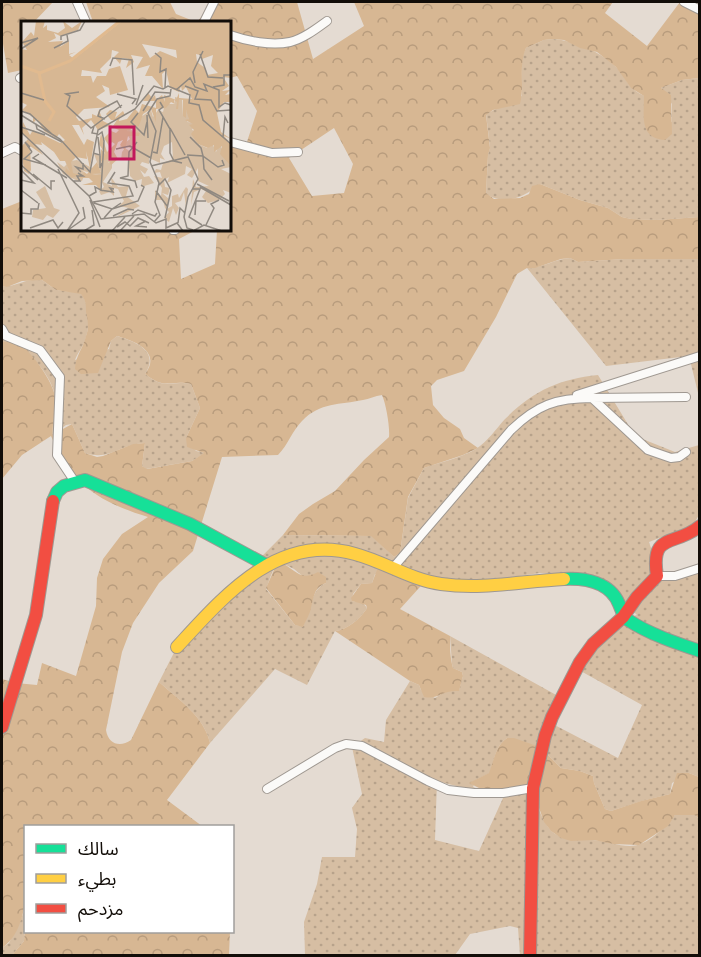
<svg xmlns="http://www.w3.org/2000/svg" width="701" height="957" viewBox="0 0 701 957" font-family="'Roboto Serif','Noto Sans Arabic',serif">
<defs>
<pattern id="grass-dots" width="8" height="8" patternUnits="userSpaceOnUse" patternTransform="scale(1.5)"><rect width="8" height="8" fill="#d6bea3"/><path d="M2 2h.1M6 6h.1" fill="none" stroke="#b7a28b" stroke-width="1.8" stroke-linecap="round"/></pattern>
<pattern id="forest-crowns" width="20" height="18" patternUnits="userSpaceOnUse" patternTransform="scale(1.5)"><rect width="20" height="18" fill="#d7b793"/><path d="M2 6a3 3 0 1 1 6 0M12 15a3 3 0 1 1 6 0" fill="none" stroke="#b89c7d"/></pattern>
</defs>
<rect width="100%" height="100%" fill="#e4dbd2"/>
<path fill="url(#grass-dots)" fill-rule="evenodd" d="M553,39C575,41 600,51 616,67C627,78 627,89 645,96V124L672,122V104L661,88L682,80L699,78V217L657,220L631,219L622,217L608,208L580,200L540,184C525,197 504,206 486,194L488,155L490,147L486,114L522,96V57L526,48L544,40Z
M570,258L578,262L624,259H699V397L689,356L606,366L527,268C543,268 555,259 570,258Z
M32,280H42L56,290L81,293C89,304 90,324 86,337C84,346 78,352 75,360L109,349L111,341L117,336C136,342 160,351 145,374C167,391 169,380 191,384L200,408L186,438L196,451L205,453L192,461L146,469L142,466L145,443C119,444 111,461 85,453L72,424L66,425L52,436C52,426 56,406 55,397C53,376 24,342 2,342V286C11,288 22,281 32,280Z
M598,375L635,436L675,452L699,445V515L693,525L649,542L661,578L699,566V777L689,773L672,783L670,794L642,801L611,811L605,809L594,783L593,776L580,771L561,768L540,747L507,738C495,746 494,761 490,773L476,780L473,787L491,794L528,793C540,805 543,828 557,835C568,841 581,839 593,840C606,841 618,846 630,846C648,846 665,827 675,815H694L699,818V955H520L518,928L510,926L470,934L455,955H305L304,922L317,884L322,857H355L357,829L352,808L362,794L352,747L365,738L384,742L386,720L410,681L419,685L421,690L435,698L446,691L459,690L463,676L462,672L453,668L452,664L450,636L558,696L545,720L618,758L642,705L577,669L581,660L627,618L637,615L622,600L567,574L540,573L483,581L375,574L372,583L361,584L353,594L352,601L363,603L367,608C361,618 347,630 335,631L307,685L275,669L210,743C204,716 179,700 159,682L182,637L283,535L372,536L394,557L400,553L408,498L424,468C441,462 460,458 476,449C487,442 496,429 505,419C533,391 559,379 598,375ZM278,561L294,569L304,577L313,576L326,583C310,590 311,611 303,626L295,625L266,589C270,579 272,570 278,561ZM437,781L503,798L479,851L435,840Z
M25,910L24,941L12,955L2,956V948L9,943Z"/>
<path fill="url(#forest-crowns)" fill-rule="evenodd" d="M2,2H53L34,22H22V70L8,73L2,38Z
M86,2H170L176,14L196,22H93Z
M214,2H297L313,59L364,26L354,2H613L605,13L647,46L680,2H699V78L682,80L661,88L671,95L672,134L665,140C639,138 644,116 644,96L631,88L616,67L597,52L580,48L564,40L553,39L544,40L526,48C518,66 525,85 520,104L493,110L486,115L490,148L488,155L486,193L494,199L520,198L529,194L532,186L540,184L580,200L608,208L622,217L631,219L657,220L699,217V259H624L578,262L570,258L561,259L535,268H527L517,274L496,317L464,371L437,380L431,386L433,405L444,418L460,429L464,438L478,448L463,455L424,468L408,497L400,553L394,557L371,536L283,535L299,514L313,504L335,491L364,460L389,437C390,427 386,404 382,395C375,396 369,399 363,400C340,405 320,402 302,421C292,431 288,445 278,455L222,457L193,551L159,583L133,623L122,652L106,730C108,744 120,748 131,740L159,682C179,700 204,716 210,743L167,800L202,826H26C25,862 35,926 2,948V679L16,683L37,685L42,663L76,676L96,606L97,578L103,559L122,534L148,517C99,502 72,485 51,436L22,455L2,479V342C6,342 11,341 16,342C29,347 55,384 55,398C55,410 53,423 52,435L72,424L85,453L97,457L103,456L133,444L145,443L142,466L147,469L192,461L204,453L187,447L186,438L200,408L191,384C169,379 167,391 145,374C162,352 135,341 117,336L111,341L98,373L81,374L75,369C76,354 83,349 86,336C89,328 88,320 86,312C86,304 86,301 81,294L56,290L42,280L22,281L7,287L2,286V209L22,201V230H196L179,239L181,279L215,264L217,230H230V144L245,148L257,111L237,76L230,78V22H197ZM334,128L353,164L344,193L312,196L289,158Z
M278,561C296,569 299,582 318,572L326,577V583C314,588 314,596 311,608C310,614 306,620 303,627L295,625L266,588Z
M379,569L429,577L400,609L450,636C450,648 450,657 453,668L462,672L463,676L459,691C441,690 439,700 424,697L419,685L410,681L335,631C347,630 361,618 367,608L366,605L352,601L351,598L361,584L372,583L377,570Z
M507,738H514L540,747L561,768L580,771L593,776L594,783L605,809L611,811L641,801L670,794L677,773H689L699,777V818L694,815H675L668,826L639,845L613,844L594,840L571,841L561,838L551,831L544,822L537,802L528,793L491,794L469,783L489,773C494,761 495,746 507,738Z
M25,927L26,932H230L229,955H12L24,941Z"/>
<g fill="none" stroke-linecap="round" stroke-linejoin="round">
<g stroke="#9f9891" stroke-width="10">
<path id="street" d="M77,2L86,22
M684,2L700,10
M204,22L214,2
M230,35C247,41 271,46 290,42C303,39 316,29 327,21
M20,78L22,77
M230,142L272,153L298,152
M2,153L15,147L22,151
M173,230H175
M2,329L6,336L40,350L60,377L57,455L75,482
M577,395L700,356
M592,398L686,397
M392,569L511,430C537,405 556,398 592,398L648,450L671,458L679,457L686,452
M657,576H675L700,568
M267,789L335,748L346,744L362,746L428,781L448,790L474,793H503L533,788"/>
</g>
<g stroke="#9f9891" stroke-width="14">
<path id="fast" d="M53,501L57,492L64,486L85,480L190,524L266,565
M564,579C585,578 610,582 619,604C622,610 622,616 628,620C649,634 676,643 700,651"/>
</g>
<g stroke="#9f9891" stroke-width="14">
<path id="slow" d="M177,647C224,596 278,532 355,554C385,562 411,580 441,584C482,590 523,581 564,579"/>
</g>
<g stroke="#9f9891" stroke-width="14">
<path id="jam" d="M2,727L36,615L53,501
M530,956L533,788L545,736L552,717L580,662L593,644L623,617L637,597L657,576C650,531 675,547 700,526"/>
</g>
<use href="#street" stroke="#fbfaf8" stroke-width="8"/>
<use href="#fast" stroke="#16e098" stroke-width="12"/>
<use href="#slow" stroke="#ffcf43" stroke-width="12"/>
<use href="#jam" stroke="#f24e42" stroke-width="12"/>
</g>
<g transform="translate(21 21)">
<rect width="210" height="210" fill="#e4dbd2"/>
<path d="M154,76L161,78L162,95L165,89L170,94L166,101L174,102L171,109L180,112L173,113L177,123L186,127L192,124L195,131L198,124L203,130L207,128L209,134L204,135L210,146L200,148L210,153V172L202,169L204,173L198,179L187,182L181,176L185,170L180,168L173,171L170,184L172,158L175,166L188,165L177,160V147L171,157L166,154L171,148L165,145L164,153L146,162L148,156L143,159L144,166L149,167L147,174L141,172L148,178L146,188L151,185V175L157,173L158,177L165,166L167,168L165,186L163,171L160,180L154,182L158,187L155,194L152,187L148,201L143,197L148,191L144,187L142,179H134V169L140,175L141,167L133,155L141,157L139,151L133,152L135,148L140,149L142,142L152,138L151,121L143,125L140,133L144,139L139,137V142L128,137V143L121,141L119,144L127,148L124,153L119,149L123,156L128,155L133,162L120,166L121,158L114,160L109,155L107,137L100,139L101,131L104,127L110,131V127L102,125L95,129L109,118L107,115L119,112L106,113L107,107L112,110L120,96L130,89L132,96L137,89L142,91L144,83H154ZM73,133L90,138L87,142L91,140V147L82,161L91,165L90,156L97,166L108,165L105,175L119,185L94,197L108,187L98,185L103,180L97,168L93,167V175L89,171L80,174L78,170L83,166L78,154L59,149L64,152L61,160H57L42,153L36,141L43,146L46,143L49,150L50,140L56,139L80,152ZM24,165L33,187L39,189L32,197L26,194L22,199L11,196L12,189L25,187L15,171Z" fill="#d6bea3"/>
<path d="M15,0H24L22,7L26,4V9L37,12L44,7L42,0L51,7L61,0L57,9L39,15L33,12L35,17L27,21L42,20L39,26L48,20V33L55,31L48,34L53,38L101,0H210V57L202,56L208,65L201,70L209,69L204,74L210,73V81H203L196,92L200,111L210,118L203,115L210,123V145L199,133L201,125L193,131V124L187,127L177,123L170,113L173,109L168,104L172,103L164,99L168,98L165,89V97L162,95V79L158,78L157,88H155L156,81L153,79L154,83L150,81L145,87L135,88V101L130,88L122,93L118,105L106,110L119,112L118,115H107L104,129L99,124L102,119L97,121L93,131L97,138L90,144L87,138L80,140V128L85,134L78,123L80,113L86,131L94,123L91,121L88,125L83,117L90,110L95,112L98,109L88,105L77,109L70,99L61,107L63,114L58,104H51L63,124L66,118L73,121L69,147L65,130L66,138L55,136L50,141L52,152L59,154L51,157L44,151L45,147L49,151L44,140H39L33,131L20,121L21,124L14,123L22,134L9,125L10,149L8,153L3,150L0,126L7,118L0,111L2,101L9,114L12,109L39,122L44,119L38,113L35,117L23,110L16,98L12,102V96L1,89L6,84L0,81V28L6,29L1,21L10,11L13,15ZM121,23L155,29L156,37L139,30L129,37ZM91,29L98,31L93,36L99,43L101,37L108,38L105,47L113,41L110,34L122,36L115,48L129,44L124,55H131L142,68L141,53L145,49L149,67L158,71L160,65L161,70L165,66L171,78L158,77V72L155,79L143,74L144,81L141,74L135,79L134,74L131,77L127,72L122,80H135V87L121,83L118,92L114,88L106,98L98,100L99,95L104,94L102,90L94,97L96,91L89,89L85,93L90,99H96L92,105L82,100L78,89L76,95L71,93V97L58,100L55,96L63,88L89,86L75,76L84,70L81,64L88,67L89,74L107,69L99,45L88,48L85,55H76L72,62L70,55H60L61,49L81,52L79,48L90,37ZM175,33L179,34L181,38L192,34L190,45L197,52L186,54L184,47L176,41ZM76,141L80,152L71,153L81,154L79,169L75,164H61L72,161L68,157H58L63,152L57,147L66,153Z" fill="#d7b793" fill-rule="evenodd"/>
<path fill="none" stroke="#e1ba8f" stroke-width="3" d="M0,45L19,52L49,40L99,0M18,52L24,80L33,91L28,100"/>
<path fill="none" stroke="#908981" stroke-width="1.5" d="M40,19V15L59,9L64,0M0,22L17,17L0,28M33,27L47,20L46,14M134,32L140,37L139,51L145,48L144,66M179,33L187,56L202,57M89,45L92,37L111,39L113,74M174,62L172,51L182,30M164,65L177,70L174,78L190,79L196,90L210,89M192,66L203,64V54H210M155,69L169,57L174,66L186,70L183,63L198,69V86L204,82L210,84M58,71L45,73L49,75L46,85L70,107L73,105L71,112L77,113M0,72L23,79M96,73L115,78L111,83M139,81L142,86L138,89L149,108V132L153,140L161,142M115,84L122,64M0,90L9,93L32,114M122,90L134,71L149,72M117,92L110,101L123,114L126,101M0,94L39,118L69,151L77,109L114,88L133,65L142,68L147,65L169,74L168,82L178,84L182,99L210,123M126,94L127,117M84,98L77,95L79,89L96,80L100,87M15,103L16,108L41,121M73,105L101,84M0,106L24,114M149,107L164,134M0,111L68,175L80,198L123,193L135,202L145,198V207L156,202L162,210M77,116L79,134M169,116L180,127L182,135L197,146L203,144L201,139M202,116L204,96L207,102M9,126L4,121L11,131M95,128L109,125L130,137M11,131L3,138L25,144M132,131L136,132L142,96M72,132L79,134V147L81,142M18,133L12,137L46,157M166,134L182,135L183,148L191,159M0,144L17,159M130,145L167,136L177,158L167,176L163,196L166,207L172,209M37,148L58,192L46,210M0,149L13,162L0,159M60,151L55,146L62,148V142M12,153L30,168V160H34M52,160H59L56,155H62L57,152M176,163L208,180M137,165L144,158L150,169L144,197M179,166L210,184M116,167L114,160L99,157L107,155L108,131L116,121M171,168H179L168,196L181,204M0,169L17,182M79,169L92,171L89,167L93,168M135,170L146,185M68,175L75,171L74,166L80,169L83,120L81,111L77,114M69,179L79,206M72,181L112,175L108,165L87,162L94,151M73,182L91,188L100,182M0,192L10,193V188H17L18,182M111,193L117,189L134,195L136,192M174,194L175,180H185M92,195L107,188L113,189M83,197L91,188L117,180L123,166L120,164M125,200L115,205L126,206M133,201L139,194L134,181L138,162L129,141L135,110L127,92L136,78L149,75L150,68M157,202L159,187L164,192M185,204L193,187L190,183L198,179M96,206L104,201L109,205L117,197L128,202M9,207L32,199L37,207L42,201M47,209L64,197L62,186M63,210L73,204L71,189M91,210L104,196M99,210L113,195M172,210L183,204L201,210"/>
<path fill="#c2185b" fill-opacity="0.15" stroke="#c2185b" stroke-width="3" d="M89,106H113V138H89Z"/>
<rect width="210" height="210" fill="none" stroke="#120d08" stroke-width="3"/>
</g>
<rect width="701" height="957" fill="none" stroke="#120d08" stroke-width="6"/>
<rect x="24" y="825" width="210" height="108" fill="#ffffff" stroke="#a09e9c" stroke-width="1.5"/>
<rect x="36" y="844" width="30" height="9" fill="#16e098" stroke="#a09e9c" stroke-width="1.5"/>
<text x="78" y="855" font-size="18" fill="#120d08">سالك</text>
<rect x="36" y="874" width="30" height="9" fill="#ffcf43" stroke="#a09e9c" stroke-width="1.5"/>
<text x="78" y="885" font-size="18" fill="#120d08">بطيء</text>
<rect x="36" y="904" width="30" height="9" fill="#f24e42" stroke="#a09e9c" stroke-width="1.5"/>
<text x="78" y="915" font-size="18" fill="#120d08">مزدحم</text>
</svg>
